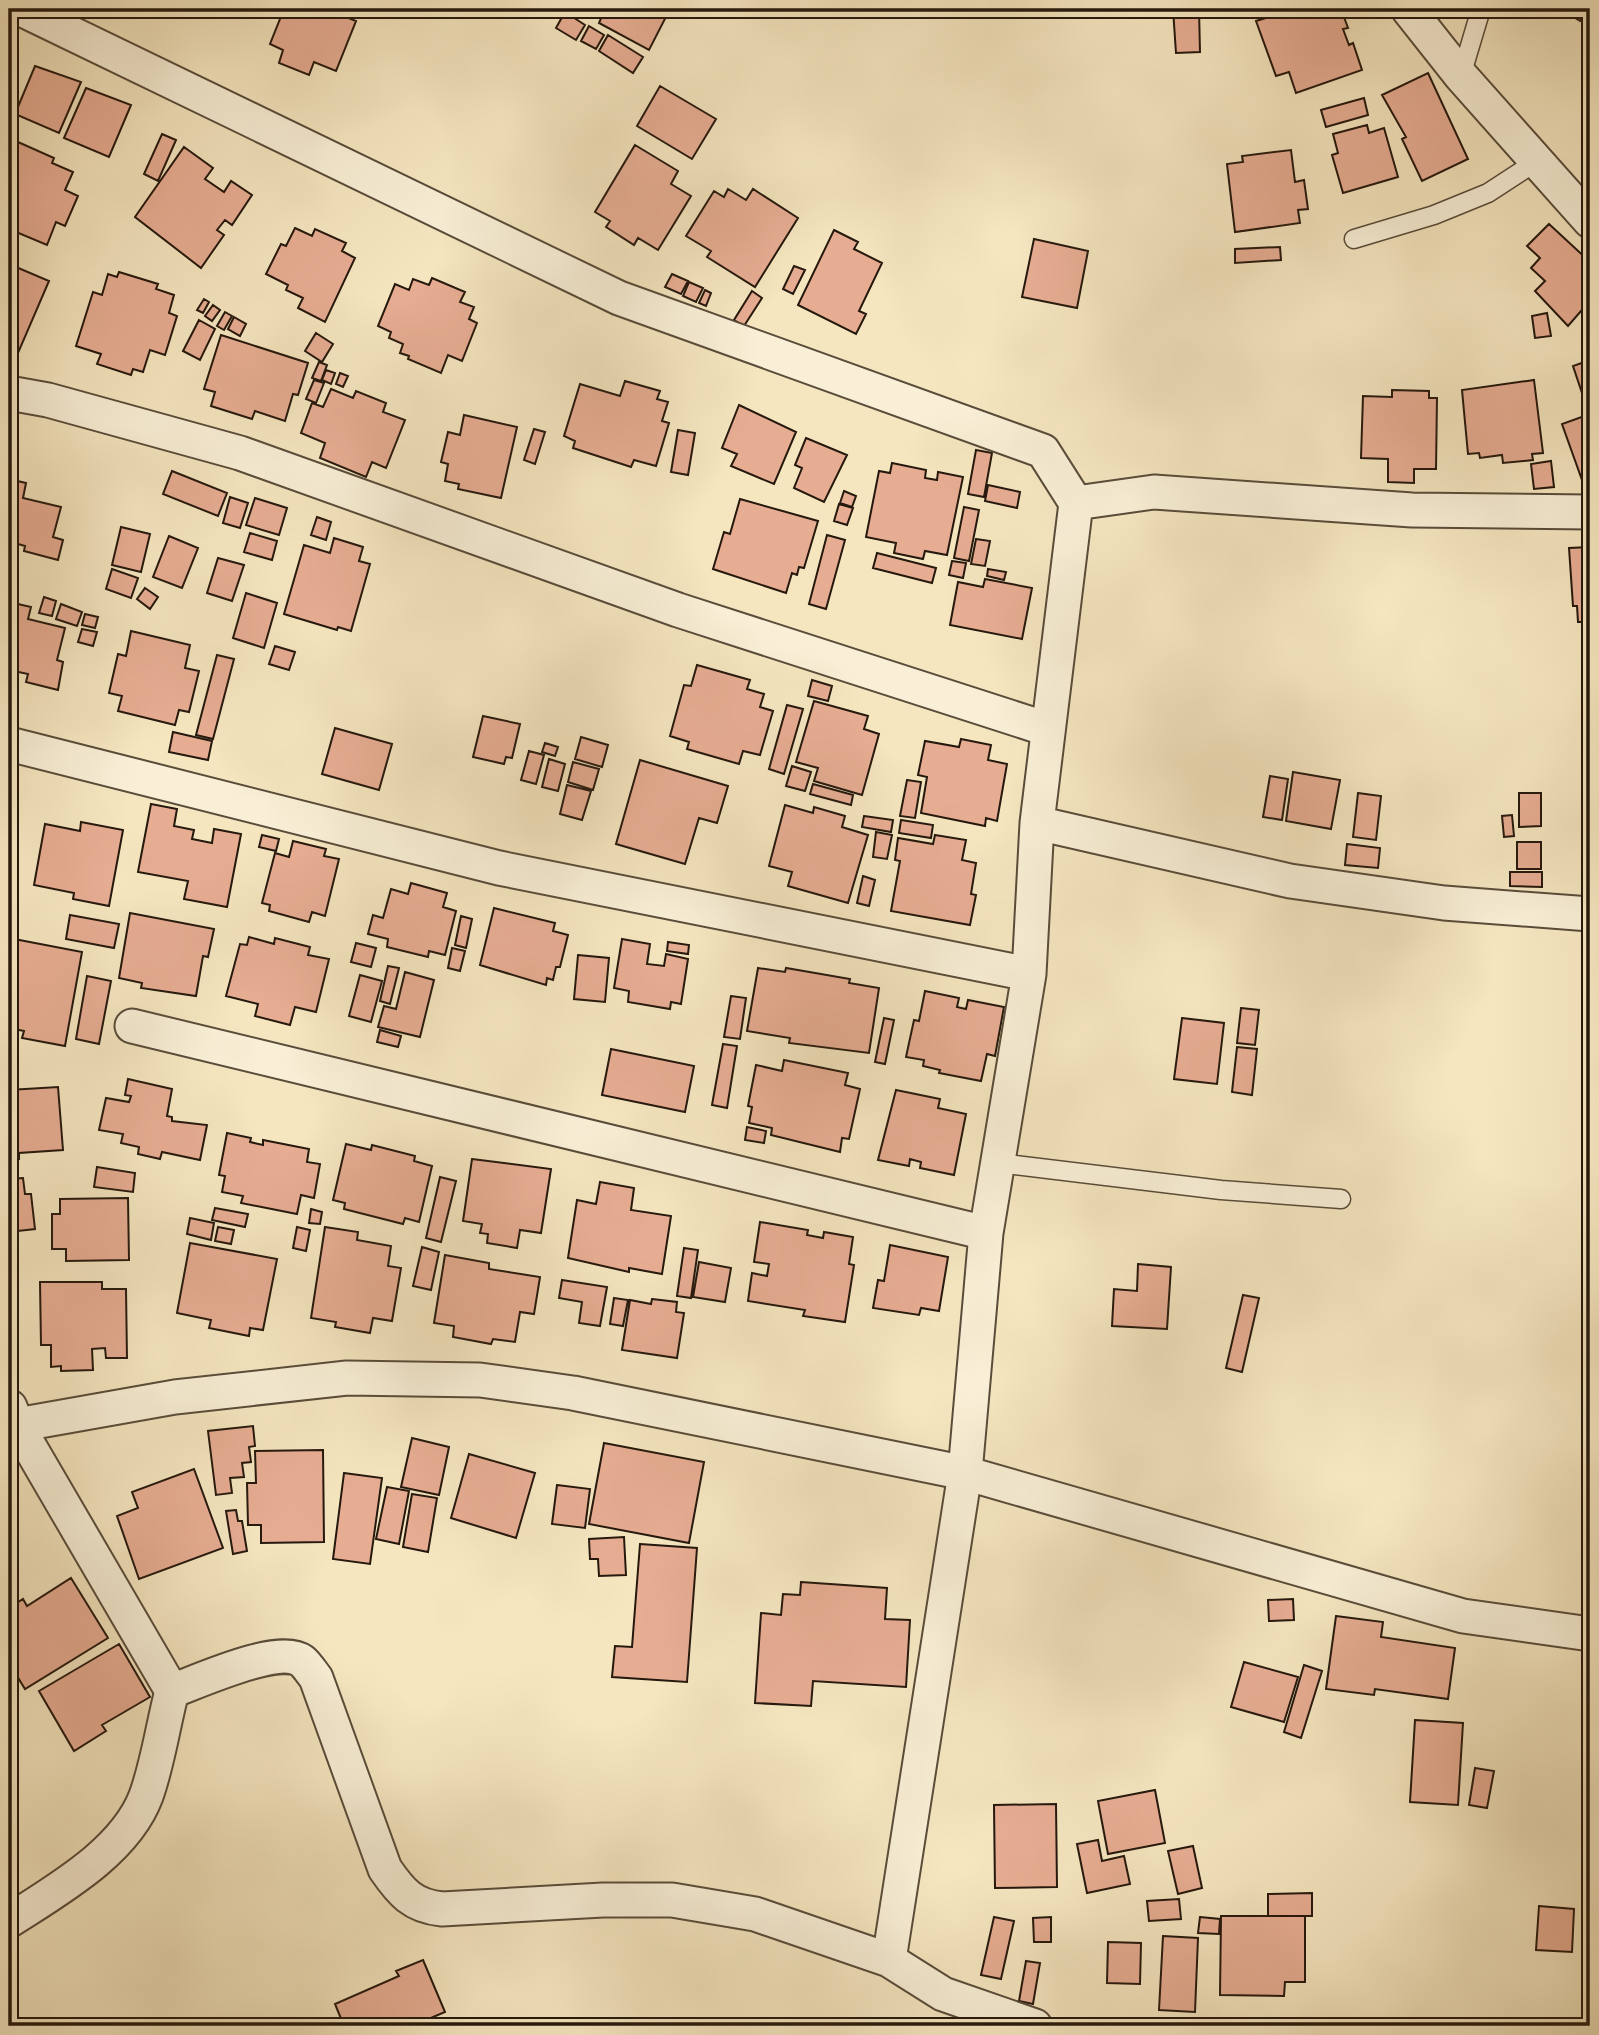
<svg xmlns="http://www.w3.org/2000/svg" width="1599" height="2035" viewBox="0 0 1599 2035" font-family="'IM FELL Great Primer',serif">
<rect width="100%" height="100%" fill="#f5e6c0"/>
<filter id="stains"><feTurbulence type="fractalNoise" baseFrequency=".00286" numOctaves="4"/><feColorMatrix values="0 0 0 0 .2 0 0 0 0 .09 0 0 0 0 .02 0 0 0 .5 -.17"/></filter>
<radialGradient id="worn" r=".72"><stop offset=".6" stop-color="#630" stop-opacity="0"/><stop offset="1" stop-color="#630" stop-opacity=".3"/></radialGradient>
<path fill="#e7ad93" stroke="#25180d" stroke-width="2" d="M284,9H326L356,21L336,71L314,62L309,75L279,63L283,50L270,44Z
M589,9H670L649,50L599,23L602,16Z
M1173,9H1199L1200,52L1176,53Z
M1277,9H1341L1348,28L1343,29L1349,45L1353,43L1362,70L1296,93L1289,72L1276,76L1256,21L1279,14Z
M1561,9H1590V21L1583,17L1580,21Z
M565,12L585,25L576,40L556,28Z
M589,26L604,35L596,49L581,41Z
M608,35L643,57L633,73L599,51Z
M35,66L81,82L59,133L15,114Z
M1428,73L1468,159L1422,181L1402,139L1406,137L1382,95Z
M660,86L716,119L692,159L637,126Z
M86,88L131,105L109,157L64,138Z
M1364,98L1368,115L1326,127L1321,110Z
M1367,125L1369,133L1384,128L1398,177L1343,193L1332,155L1338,153L1333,134Z
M162,134L176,140L158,181L144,174Z
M9,138L54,158L52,163L73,172L65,190L78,196L65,226L56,222L47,245L9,229Z
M635,145L678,171L671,184L691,196L658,250L638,238L634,245L606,227L610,221L595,212Z
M184,147L213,168L205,179L224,192L231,181L252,195L232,225L225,220L217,230L224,235L201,268L135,217Z
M1291,150L1295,182L1304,180L1308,209L1298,210L1300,223L1235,232L1227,164L1243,162L1242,156Z
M728,189L746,200L753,189L798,218L755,287L707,257L711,251L686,236L714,191L724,197Z
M1549,224L1590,262V313L1587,317L1581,311L1568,326L1535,291L1545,281L1531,268L1540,258L1527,246Z
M295,228L312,236L315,229L346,243L342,251L355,258L325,322L298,308L303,298L286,290L288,285L266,274L281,244L286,246Z
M834,230L858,242L854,249L882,263L859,311L866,314L856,334L798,305Z
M1034,239L1088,251L1077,308L1022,297Z
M1280,247L1281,260L1235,263V249Z
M9,264L49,281L18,353L9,349Z
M794,266L805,270L793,294L783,289Z
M119,272L158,284L156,289L174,295L169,313L177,316L165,355L150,350L143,372L133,369L131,375L97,364L101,354L76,346L93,292L102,295L108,274L117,277Z
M672,274L688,281L681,294L665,287Z
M432,278L465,292L460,302L474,307L469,319L477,323L462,361L448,355L441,373L408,359L409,356L400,353L403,344L389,338L391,332L378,326L395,284L409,290L413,279L429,285Z
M689,282L703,288L696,302L683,296Z
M705,290L711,293L706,306L699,303Z
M752,291L762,298L744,326L734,320Z
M204,299L209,302L203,313L197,310Z
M213,305L220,310L212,321L205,316Z
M225,312L232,316L224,330L217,326Z
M1547,313L1551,336L1535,338L1532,316Z
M234,317L246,324L240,336L228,329Z
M199,320L215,329L200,360L183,351Z
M316,333L333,344L322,362L305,351Z
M221,335L308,363L298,395L293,394L285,421L255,411L252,419L211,406L215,392L204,389Z
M1590,360V390L1582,393L1573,366Z
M319,362L327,365L321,381L312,378Z
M326,370L335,373L331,384L322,380Z
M340,373L348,376L343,387L336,384Z
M314,380L324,383L316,403L306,399Z
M1534,380L1543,453L1532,454L1533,460L1503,463L1502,455L1480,458L1479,453L1468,454L1462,390Z
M625,381L660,391L657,399L668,402L662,421L669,423L656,466L634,460L631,467L573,448L575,441L564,436L580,384L620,396Z
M331,389L353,398L356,391L386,403L383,412L405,420L386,468L372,462L366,477L320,458L325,443L301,433L312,403L323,407Z
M1392,390L1429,391V398H1437L1436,469H1414V483L1388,482V459L1361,458L1363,396L1392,397Z
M739,405L796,432L774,484L731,466L737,454L722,448Z
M1590,414V477L1582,480L1562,424Z
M464,415L517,427L501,498L458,489L459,484L445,481L448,464L441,462L448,432L460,435Z
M534,429L545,432L535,464L524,460Z
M678,430L695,433L688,475L671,472Z
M806,438L847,455L824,502L794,488L802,468L795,465Z
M976,450L992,453L984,497L968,494Z
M1551,461L1554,487L1534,489L1531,464Z
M892,463L926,470L925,478L937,480L938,472L963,477L947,555L925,551L923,559L894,553L896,543L866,537L879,471L890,473Z
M172,471L227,493L218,516L163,494Z
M9,479L26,483L23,498L61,507L53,537L63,540L58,560L24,551L25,546L11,542L9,552Z
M988,485L1020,492L1017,508L985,501Z
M844,491L856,496L852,507L840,503Z
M230,497L248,503L240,528L223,523Z
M255,498L287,508L279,535L246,525Z
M740,499L818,521L804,568L799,567L797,575L792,573L786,593L713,569L724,532L730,534Z
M839,504L853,508L847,525L834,521Z
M964,507L979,510L969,561L954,558Z
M317,517L331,522L326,540L311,535Z
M121,527L150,534L141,572L112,565Z
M250,533L277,541L272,560L244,552Z
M827,535L845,540L826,609L809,604Z
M169,536L198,548L182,588L153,577Z
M334,538L363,547L359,561L370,564L351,631L338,627L337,630L284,614L304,545L330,553Z
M976,539L990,541L985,566L971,564Z
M1590,547V622H1578L1577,606H1573L1569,548Z
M877,553L936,568L932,583L873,568Z
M218,558L244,565L232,601L207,593Z
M952,561L966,563L963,578L949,575Z
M112,569L138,578L131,598L106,589Z
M988,569L1006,572L1004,580L987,576Z
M985,579L1032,588L1022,639L950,625L958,582L983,587Z
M145,588L158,597L150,609L137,599Z
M246,593L277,603L264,648L233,638Z
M44,597L56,601L52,616L39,613Z
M9,602L31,607L28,619L65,628L57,660L63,662L58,690L26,682L28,674L9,670Z
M61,604L82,612L77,626L56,619Z
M85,614L98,617L95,628L82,625Z
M82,629L97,632L93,646L78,642Z
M131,631L190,645L185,668L199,671L189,712L179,710L175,725L118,711L122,696L109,693L118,654L126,656Z
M275,646L295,652L289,670L269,664Z
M1590,647V698H1589L1584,648Z
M217,655L234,659L213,739L196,735Z
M697,665L750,680L747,689L764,694L760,707L773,711L760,755L743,751L739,764L687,749L689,742L670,736L684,685L691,686Z
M812,680L832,686L828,701L808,696Z
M814,701L868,716L864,729L879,734L862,795L814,781L818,768L796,762Z
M787,705L803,709L784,774L769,769Z
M483,716L520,724L512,758L506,757L504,764L473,757Z
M335,728L392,744L379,790L322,774Z
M173,732L212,741L208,760L169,752Z
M581,737L608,745L602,767L575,759Z
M961,739L991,745L988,760L1007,764L997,821L986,818L985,826L921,813L927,777L918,775L925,741L959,747Z
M545,743L558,747L555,756L542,752Z
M529,751L544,755L536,784L521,780Z
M549,759L565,764L558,791L542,787Z
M640,760L728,786L717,823L699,818L685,864L616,844Z
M573,762L599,769L593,790L568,782Z
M792,766L811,772L805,791L786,786Z
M1293,772L1340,780L1331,829L1286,821Z
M1270,776L1288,779L1282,820L1263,817Z
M907,780L921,782L915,818L900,816Z
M813,784L853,795L851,805L810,794Z
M567,785L591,791L582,820L560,814Z
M1358,793L1381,796L1376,840L1353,837Z
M1519,793H1541V826L1519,827Z
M151,804L177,809L174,826L194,830L192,839L212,843L214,829L241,834L227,907L184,899L188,881L138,872Z
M785,805L813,813L814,807L845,816L842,827L868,835L848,903L788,886L792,872L769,866Z
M1512,815L1514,836L1504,837L1502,816Z
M864,816L893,820L891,832L862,827Z
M901,820L933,825L931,838L899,833Z
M81,822L123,830L109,906L73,899L74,893L34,885L45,824L80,831Z
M876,832L892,835L887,859L873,857Z
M262,835L279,839L276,851L259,847Z
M935,835L966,840L962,860L976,863L971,894L976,895L970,925L891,911L900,861L895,860L898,838L933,844Z
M293,841L326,849L324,856L339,859L325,916L312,912L309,922L269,911L270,905L262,903L275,853L289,857Z
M1517,842H1541V869H1517Z
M1347,844L1380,848L1378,868L1345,865Z
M1510,872H1542V887L1510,886Z
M863,876L875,880L869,906L857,903Z
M411,883L447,893L443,907L456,911L445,955L429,951L428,957L387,947L388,939L368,934L373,915L383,918L391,889L408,894Z
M494,908L555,923L553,931L568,935L560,967H556L553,980L547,978L546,985L480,965Z
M130,913L214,929L208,957L203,956L196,996L141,988L142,983L119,978Z
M70,915L119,924L114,948L66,939Z
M461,916L472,919L466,948L455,945Z
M249,937L274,944L275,938L310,947L308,955L329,959L316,1012L295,1007L290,1025L255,1016L258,1004L226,996L240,944L247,945Z
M9,938L82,952L65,1046L22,1038L24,1031L9,1028Z
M622,939L650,944L647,964L664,966L666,954L688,959L681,1004L671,1002L670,1009L628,1002L629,991L614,988Z
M668,942L689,945L688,954L667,951Z
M356,943L376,948L371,967L351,962Z
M452,948L465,951L460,971L448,968Z
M578,955L609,958L605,1002L574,999Z
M388,966L399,968L390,1004L380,1001Z
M758,968L785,972L786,968L850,979L849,983L879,988L869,1053L789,1043L790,1038L747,1031Z
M405,972L434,980L420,1037L378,1027L384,1006L396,1009Z
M360,975L382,981L371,1022L349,1016Z
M87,976L111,981L99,1044L76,1039Z
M925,991L959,998L957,1007L966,1009L968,1000L1004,1007L995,1056L987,1054L981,1081L939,1073L940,1070L923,1066L924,1060L906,1057L914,1020L919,1021Z
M731,996L746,998L740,1039L724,1037Z
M1241,1008L1259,1010L1255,1045L1237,1043Z
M884,1018L894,1020L885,1064L875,1062Z
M1182,1018L1224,1023L1217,1084L1174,1079Z
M380,1030L401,1036L398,1047L377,1042Z
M723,1044L737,1046L727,1108L712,1105Z
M1237,1047L1257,1049L1252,1095L1232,1092Z
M611,1049L694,1066L685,1112L602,1095Z
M784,1060L848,1073L845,1085L860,1089L849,1139L842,1138L840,1152L771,1135L772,1128L749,1123L752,1107L748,1106L756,1065L782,1071Z
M128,1079L172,1089L167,1116L172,1117V1121L207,1125L200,1160L162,1152L160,1159L138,1154L139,1147L121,1143L123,1134L99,1130L106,1098L129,1102L131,1096L125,1095Z
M58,1087L63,1150L19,1153V1159L9,1160V1090Z
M896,1090L940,1099L938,1108L966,1114L954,1175L920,1168L921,1162L910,1159L909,1166L878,1160Z
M747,1127L766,1131L764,1143L745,1140Z
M227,1133L251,1138L250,1142L263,1145V1140L309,1149L307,1162L320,1164L314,1198L301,1195L297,1214L241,1203L243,1196L222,1192L225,1176L219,1175Z
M346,1144L371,1150L372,1145L415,1156L414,1161L432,1166L419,1222L405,1218L403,1224L344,1209L345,1203L333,1200Z
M472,1159L551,1169L541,1233L520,1230L517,1248L487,1243L488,1234L480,1233L482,1224L463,1221Z
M97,1167L135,1173L133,1192L94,1187Z
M440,1177L456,1181L441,1242L426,1238Z
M23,1178L25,1194H31L35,1229L9,1232V1179Z
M600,1182L634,1188L631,1210L671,1216L662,1274L629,1268V1272L568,1258L577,1200L596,1204Z
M128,1198L129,1260L66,1261V1249H52V1214H60V1199Z
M215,1208L248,1214L245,1227L212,1220Z
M311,1209L322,1212L320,1224L309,1223Z
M190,1218L214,1223L211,1240L187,1234Z
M760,1222L808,1230L807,1235L823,1238L824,1232L853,1237L849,1264L854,1265L845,1322L803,1316L805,1310L748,1301L752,1273L767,1276L769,1264L754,1262Z
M218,1227L234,1230L231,1244L215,1241Z
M297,1227L310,1230L306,1251L293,1248Z
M325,1227L358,1232L357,1240L391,1246L388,1266L401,1268L392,1321L373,1318L370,1333L335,1327L336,1322L311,1318Z
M190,1243L277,1259L263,1330L250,1328L249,1336L209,1328L211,1320L177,1313Z
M890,1245L948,1257L939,1311L921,1308L919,1315L873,1308L878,1280L884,1281Z
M422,1247L439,1252L431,1290L413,1286Z
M684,1248L698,1250L691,1298L677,1296Z
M445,1255L489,1263V1269L540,1277L534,1314L520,1312L515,1342L493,1339L491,1344L453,1337L454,1326L434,1323Z
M699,1262L731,1268L725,1302L693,1297Z
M1138,1264L1171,1267L1167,1329L1112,1326L1114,1289L1137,1291Z
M562,1280L607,1287L600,1326L579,1323L582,1302L559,1298Z
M40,1282H102V1289H126L127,1358H106L105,1348L92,1349L93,1370L61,1371V1366L51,1367V1345H41Z
M1243,1295L1259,1298L1242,1372L1226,1368Z
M614,1298L628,1300L623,1326L610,1324Z
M652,1299L677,1302L676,1312L684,1313L677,1358L622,1350L630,1300L651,1304Z
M253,1426L255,1446L249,1447L251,1462L242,1463L244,1477L230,1478L232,1493L216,1495L208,1431Z
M412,1438L449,1447L439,1495L401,1487Z
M604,1443L704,1462L689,1543L589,1524Z
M323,1450L324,1542L261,1543V1525H248L247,1483H256L255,1451Z
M469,1454L535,1473L516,1538L451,1518Z
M194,1469L223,1548L139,1579L117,1516L138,1508L132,1492Z
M344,1473L382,1478L370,1564L333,1559Z
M557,1485L590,1489L585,1528L552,1524Z
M387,1487L409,1491L399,1544L376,1539Z
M412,1494L437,1498L428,1552L403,1547Z
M236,1510L238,1521H242L247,1551L233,1554L226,1511Z
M624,1537L626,1575L599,1576L598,1559H590L589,1539Z
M640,1544L697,1548L687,1682L612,1677L615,1646L632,1647Z
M71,1578L108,1638L25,1689L9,1663V1608L23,1599L27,1606Z
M801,1582L887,1588L885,1619L910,1620L906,1687L813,1681L811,1706L755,1703L761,1613L781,1615L783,1594L800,1595Z
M1293,1599L1294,1620L1269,1621L1268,1600Z
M1336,1616L1383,1622L1381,1637L1455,1648L1448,1699L1375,1689L1374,1695L1326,1689Z
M119,1644L150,1697L102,1725L106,1731L74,1751L39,1691Z
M1244,1662L1298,1677L1284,1722L1231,1707Z
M1304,1665L1322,1671L1301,1738L1284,1732Z
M1415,1720L1463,1723L1458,1805L1410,1802Z
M1475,1768L1494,1771L1487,1808L1469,1805Z
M1155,1790L1165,1843L1108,1854L1098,1801Z
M1056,1804L1057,1887L995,1888L994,1805Z
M1098,1840L1102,1861L1124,1856L1130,1884L1087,1893L1077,1844Z
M1193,1846L1202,1888L1178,1894L1168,1851Z
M1312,1893V1916H1268V1894Z
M1179,1899L1181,1919L1149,1921L1147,1901Z
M1539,1906L1574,1909L1572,1952L1536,1950Z
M1221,1916H1305V1982H1285L1284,1996L1220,1995Z
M994,1917L1014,1921L1001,1979L981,1975Z
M1051,1917V1942H1034L1033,1918Z
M1200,1917L1220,1919L1219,1934L1198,1933Z
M1163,1936L1198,1938L1195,2012L1159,2010Z
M1108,1942L1141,1943L1140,1984L1107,1983Z
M423,1960L445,2012L412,2026H344L335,2004L399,1976L396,1971Z
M1026,1961L1040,1963L1033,2004L1019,2001Z"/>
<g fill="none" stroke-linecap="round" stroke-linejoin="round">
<g stroke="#594c3a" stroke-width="21">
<path id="lane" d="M1461,76L1481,9
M1354,239L1434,215L1488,193L1537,161
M998,1163L1221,1190L1341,1199"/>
</g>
<g stroke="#594c3a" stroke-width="37">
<path id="street" d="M21,9L619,298L1043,451L1076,503L1154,492L1412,510L1590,512
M1408,9L1461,76L1590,221
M9,393L48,400L240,453L678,610L1047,729
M9,744L499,868L1029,974
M1037,823L1290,881L1444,903L1590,914
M132,1026L986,1233
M17,1425L175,1397L347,1378L480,1380L573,1393L965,1473L1463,1616L1590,1634
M172,1691C197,1682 280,1644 302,1661C307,1665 312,1673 316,1678L385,1869C401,1892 412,1906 442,1909L603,1900H672L755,1914L889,1960L943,1994L1035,2026
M9,1921C57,1890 125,1852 146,1796C158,1763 163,1725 172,1691L17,1425L10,1407
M889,1960L965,1473L986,1233L1029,974L1037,823L1076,503"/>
</g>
<use href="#lane" stroke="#f8efd6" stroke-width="18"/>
<use href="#street" stroke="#f8efd6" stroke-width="33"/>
</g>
<rect width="1599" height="2035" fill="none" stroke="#f5e6c0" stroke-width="35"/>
<rect x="10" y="10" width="1578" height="2014" fill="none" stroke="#25180d" stroke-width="3.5"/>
<rect x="18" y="18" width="1564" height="2000" fill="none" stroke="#25180d" stroke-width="2"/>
<rect width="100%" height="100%" filter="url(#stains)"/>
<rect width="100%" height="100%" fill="url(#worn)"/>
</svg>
